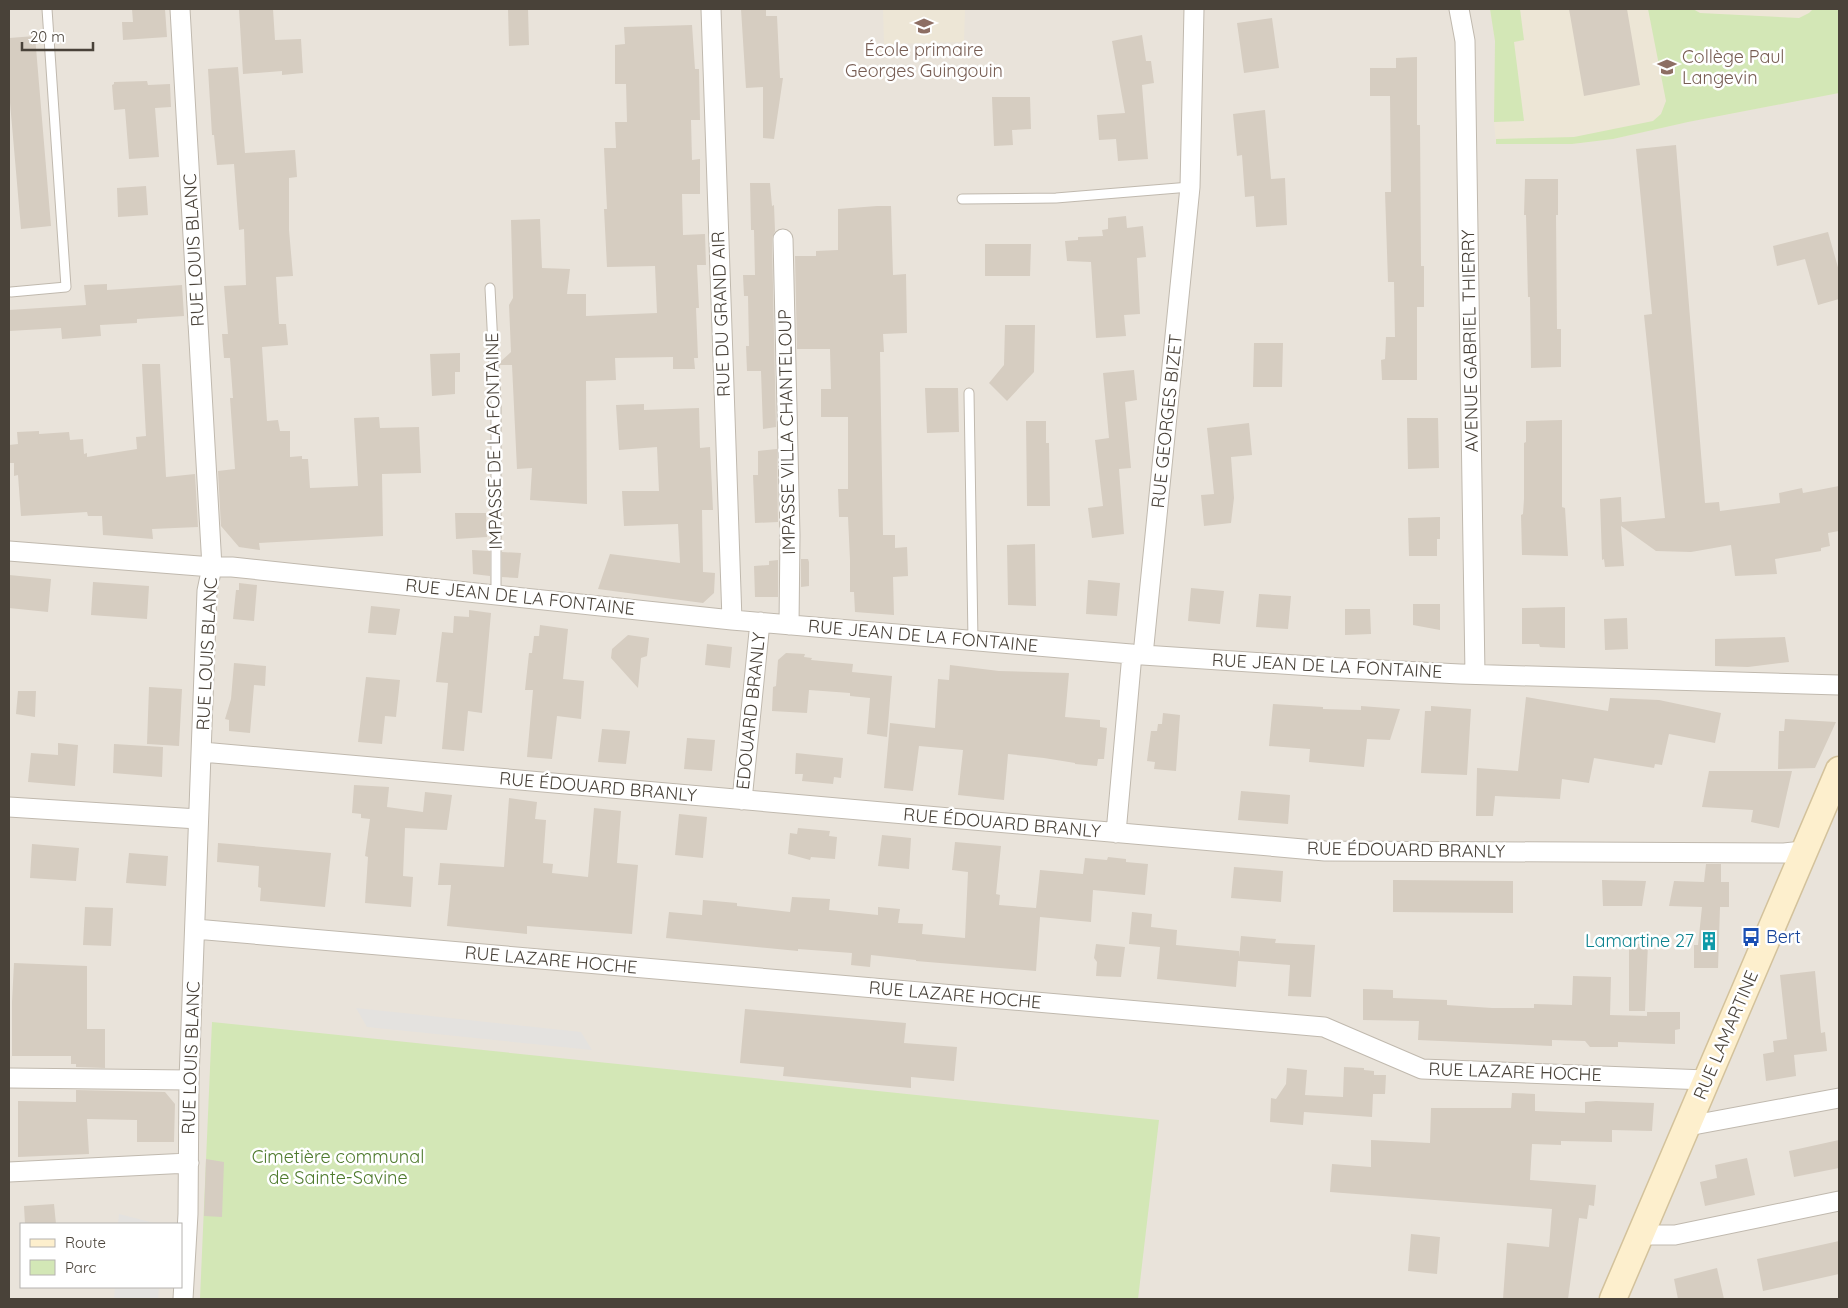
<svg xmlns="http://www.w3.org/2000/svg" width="1848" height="1308" viewBox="0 0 1848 1308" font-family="Quicksand,sans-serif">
<rect width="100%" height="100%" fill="#f5f2eb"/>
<path fill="#e9e3da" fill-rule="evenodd" d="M9,9H1839V1299H9ZM21,1224H181V1287H21Z"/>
<path fill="#ede6d6" d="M883,9H965L964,42L884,44Z
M1490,9H1839V93L1688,122L1613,139L1572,144H1496L1494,122L1495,41Z"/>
<path fill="#d3e7b6" d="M1490,9H1520L1524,40L1514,42L1524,121L1494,122L1495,41Z
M1648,9H1693L1700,13L1799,18L1809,13L1813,9H1839V93L1688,122L1613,139L1572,144H1496V139L1574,137L1653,121L1661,114L1666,101Z
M212,1022L1159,1120L1138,1299H200Z"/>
<path fill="#e4e2df" d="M356,1008L581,1032L592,1050L367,1027Z
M119,1214L158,1224H118Z
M115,1287H159L158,1299H114Z"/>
<path fill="#d6cdc1" d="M132,9H165L167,37L123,40L122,22H133Z
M239,9H273L275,40L301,39L303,73L282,75V71L243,74Z
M508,9H528L529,45L509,46Z
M741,9H766V16H777L780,78H783L774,139L763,138V87L746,88Z
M1569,9H1627L1640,85L1584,96Z
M1272,18L1279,68L1244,73L1237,23Z
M692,25L695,69H699L700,120H691L692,160L700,159V194H682L683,235L705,234L706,265H697L699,308H696L698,358H694L695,369H673V357L615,358L616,380L586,381L587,504L530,500L532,468L517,469L512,365H500V362L511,352L509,305L513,298L511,220L540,219L542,268L570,269L567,294H586V316L657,313L655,266L607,267L604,209H607L604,148H616L615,122H627L626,84H615V45L625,44L624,27Z
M1142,35L1146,61H1151L1154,83L1142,85L1148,159L1118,161L1116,139L1099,140L1097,115L1125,113L1112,41Z
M35,36L51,226L21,229L9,91V38Z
M1417,57V125H1420L1421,266H1424V307H1417V380H1382L1381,360L1385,359L1386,337H1395L1394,282H1388L1385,192H1391L1390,96H1370V68H1396V58Z
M238,67L245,153L295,150L297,177L289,178V230L293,276L276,277L279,324H286L288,345L262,347L267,421L278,420L280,431H290V457L302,456V459H308L310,488L358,486L354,418L379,417L380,428L419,427L421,473L382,474L383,536L259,543L260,550L239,547L221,526L218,471L235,469L230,398H233L230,358H224L222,334H228L224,286L246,285L244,229L239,230L234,164L217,165L214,135H212L208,69Z
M147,81L148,85L170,84L171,107L155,108L159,157L129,159L125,109L114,110L112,85L114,84V82Z
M992,97H1030L1031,129L1012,130L1013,145L994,146Z
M1265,110L1271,179L1285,178L1287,225L1256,227L1254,196L1245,197L1242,155L1237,156L1233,114Z
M1676,145L1705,503L1719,502L1720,511L1780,503L1779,493L1802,488L1803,493L1839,486V531L1828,533L1830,546L1821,548V551L1775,559L1777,574L1735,576L1731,545L1691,552L1656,551L1621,526L1624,566L1605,567L1604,559L1602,560L1600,499L1621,497L1622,522L1665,518L1644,315L1652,314L1636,149Z
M1525,179H1558V215H1556L1557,329H1561V367L1531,368L1530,297H1528L1526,215H1524Z
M750,183H770L772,206L774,205L775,231L772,239L776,427L763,429L761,371H747L746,346H749L748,296H744L743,275H755L754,230H751Z
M146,186L148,215L118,217L117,188Z
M877,206H891L893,275L906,274L907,333L883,334L884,352H880L883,535H895V548L907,547L908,576L893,577L894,615L855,612L854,592H850V560L848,517H839L838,489H848V417H821V389H831L830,349H797L795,256H816V251L838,250V209Z
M1126,216L1127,228L1143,226L1146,257L1137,258L1140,314L1124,315L1126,336L1096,338L1091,262L1067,261L1065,241L1078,240V237L1103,236L1102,230L1108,229V218Z
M1828,232L1839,271V299L1818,305L1805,259L1777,266L1773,246Z
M985,244H1031L1030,276H985Z
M107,284V290L182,285L184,316L137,319V323L100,325L101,336L62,339L61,328L9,331V310L86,305L84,285Z
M1005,325H1035L1034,372L1007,401L989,383L1004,365Z
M1254,343H1283L1282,387H1253Z
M460,353V372H455V394L432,396L430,354Z
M142,364H160L166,477L195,474L198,527L152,529L153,539L103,535L102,516H88L87,512L21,516L18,475L14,476V463H9V445L18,444L17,432L39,431V434L69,432L70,440L83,439L84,454L87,453V457L137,449L136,437L146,436Z
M1134,370L1137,400L1125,402L1131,468L1119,469L1124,534L1092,538L1088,508L1103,506L1095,440L1109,438L1103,373Z
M925,388H958L959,432L927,433Z
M644,404V410L699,408L700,448L710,447L713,510H702L703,572L715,573L714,593L703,603L598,589L610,554L680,563L678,524L624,526L622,491H659L657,447L619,450L616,405Z
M1407,418H1438L1439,468L1408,469Z
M1562,420V507L1565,508L1568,556L1522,555L1521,515L1523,514L1524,499V443L1526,442V421Z
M1026,421H1046V443H1049L1050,506H1027Z
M1249,423L1252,455L1231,457L1234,498L1231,523L1204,526L1201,495L1214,494L1207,428Z
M777,449L778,522L755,523L753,475H758V451Z
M455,513H486L487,537L456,539Z
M1440,517V539H1437V556H1409L1408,518Z
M1035,544L1036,606L1008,605L1007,545Z
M472,550L490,551V576L473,574Z
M502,552L521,553L518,578L502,577Z
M801,559H808L809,562V586L801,587Z
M778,560V597H755L754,566L769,565V561Z
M9,575L51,579L48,612L9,608Z
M1088,580L1120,583L1117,616L1086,614Z
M93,582L149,586L147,619L91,615Z
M239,583L257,585L254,621L233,619L236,590H239Z
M1191,588L1224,591L1220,624L1188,621Z
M1259,594L1291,596L1288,629L1256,627Z
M1413,604H1440V630L1413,625Z
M371,606L400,609L396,635L368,633Z
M1565,607V648L1540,647L1539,644H1522V608Z
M1345,609H1370L1371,634L1345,635Z
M469,610L491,613L482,713L468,711L464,751L442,749L448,683L436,682L442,632L453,633L454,616L469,617Z
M1627,618L1628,649L1605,650L1604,619Z
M540,625L568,629L563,679L584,681L581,719L557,716L552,759L527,757L533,690H525L529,653H532L534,636H539Z
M628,635L649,638L647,656L641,658L638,688L611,658L612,649Z
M1785,637L1789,662L1748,667L1715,666V639Z
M707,644L732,647L730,668L705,665Z
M786,653L805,654L804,657L812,658L811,660L853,664L852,672L892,676L887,737L867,734L870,698L850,696V693L809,690L807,713L772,711L773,687L776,686L778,660Z
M234,663L266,666L265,686L254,685L250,733L229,731V720L225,719L231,699Z
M950,665L999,671L1069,673L1065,717L1100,720V727L1107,728L1104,759H1098L1097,766L1075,764V763L1044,758L1008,754L1004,800L958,795L963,750L919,746L913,791L884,788L890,723L935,728L938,679L949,680Z
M366,677L400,680L396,717L385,716L382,744L358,742Z
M149,687L182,689L179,746L147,744Z
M18,691H36L35,717L16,714Z
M1526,697L1608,711L1610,698L1659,700L1721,713L1715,743L1669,734L1662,765L1655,764L1654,768L1594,758L1589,783L1562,779L1560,799L1495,796L1493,816H1476L1477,768L1518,771Z
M1273,704L1323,707V709L1361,710V706L1400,709L1390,740L1367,739L1364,767L1309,762L1310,749L1269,746Z
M1431,706L1471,709L1467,775L1421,773L1425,711H1431Z
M1163,713L1180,715L1176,771L1154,769L1155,762L1147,761L1151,731H1157L1158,724H1162Z
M1785,719L1836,722L1815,768L1778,769L1779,731H1784Z
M602,729L630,731L626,764L598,762Z
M687,738L715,740L712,771L684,769Z
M58,743L78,745L75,786L28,782L31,753L58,755Z
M114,744L163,747L162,777L113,773Z
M796,753L843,758L841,778L834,777L833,784L802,781L803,774H795Z
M1709,771H1792L1779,828L1751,822L1753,810L1702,807Z
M354,785L389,787L387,807L423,812L425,792L452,795L447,830L405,828L403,876L413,877L411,907L365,903L368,857L365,856L370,819L361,818V814L352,813Z
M1241,791L1290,795L1288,824L1238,820Z
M509,798L537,802L535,819L546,820L543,863L553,864L552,873L588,877L594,808L621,811L617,863L638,865L632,934L527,926V934L447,926L451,885H438L440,863L504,867Z
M679,814L707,817L703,858L675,855Z
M798,828L830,831L829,836L837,837L835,859L811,857L810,860L788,854L790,833L797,834Z
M882,835L911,838L909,869L878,866Z
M955,842L1001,846L996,894L1000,895L999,905L1036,908L1040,870L1083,874L1085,858L1107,860L1108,857L1126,859V862L1148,864L1145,895L1093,890L1091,922L1040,917L1036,971L916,961V960L871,955L870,967L851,965L852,953L798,949V951L666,938L669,912L702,915L703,900L737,903V906L790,912L792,897L830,899L829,910L878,915V907L900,909L898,923L923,924L922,934L965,938L968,872L952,870Z
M218,843L331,853L325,907L260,901L261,888L258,887L259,866L217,862Z
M32,844L79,848L76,881L30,878Z
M129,853L168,856L166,886L126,883Z
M1706,864H1721V882H1729V907H1720L1718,968H1694V945H1698L1702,907L1669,906L1674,881L1704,882Z
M1234,867L1283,871L1281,902L1231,898Z
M1393,880L1513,881V913L1393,912Z
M1602,880L1646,881L1642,906H1603Z
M85,907L113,908L111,946L83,945Z
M1132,912L1152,914L1151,927L1177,930L1176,945L1239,951V958L1241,936L1276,939L1275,943L1315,945L1311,997L1288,996L1290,965L1238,961L1236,987L1157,979L1160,947L1129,944Z
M1096,944L1125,947L1121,977L1096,976L1097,962L1094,958Z
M1629,944H1648L1645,1011H1629Z
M14,963L87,966V1029H105V1068L76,1067V1064H71V1056H12V1002Z
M1815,971L1821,1033L1825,1032L1827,1051L1794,1055L1796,1076L1766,1081L1763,1054L1774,1052L1773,1041L1787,1039L1780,975Z
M1573,976L1611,977L1610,1015L1647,1016V1012H1680V1029L1675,1030V1044L1618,1042V1047H1590L1585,1041L1552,1040V1046L1418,1040L1419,1021L1363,1020V989L1393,990V998L1447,1000V1005L1492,1008H1534V1004L1572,1005Z
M745,1009L906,1023L904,1043L957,1047L954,1081L911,1077V1088L878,1085L783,1076L784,1067L740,1063Z
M1344,1067L1364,1068V1070L1374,1071V1075H1386L1385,1094H1373L1372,1117L1304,1112L1303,1125L1270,1122L1271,1098L1276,1099L1286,1084L1287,1068L1307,1070L1305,1095L1343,1097Z
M76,1090L165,1092L175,1104L174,1142H137V1120L87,1119L89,1154L18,1157V1101L76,1102Z
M1512,1093L1535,1094V1111L1585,1113V1102L1596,1101L1654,1103L1652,1131L1612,1130V1142L1561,1141V1145L1532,1144L1530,1180L1596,1185L1594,1206L1589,1205L1587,1219L1579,1218L1568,1299H1503L1507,1243L1549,1247L1552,1209L1330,1192L1332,1164L1371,1167V1140L1430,1143L1431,1108H1511Z
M1839,1140V1168L1794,1177L1789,1151Z
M1747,1158L1755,1195L1705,1206L1700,1182L1717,1178L1715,1165Z
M206,1159L224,1162L222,1217L204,1216Z
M54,1204L56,1224H25L24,1206Z
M1411,1234L1440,1237L1437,1274L1408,1271Z
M1839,1241V1274L1763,1291L1757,1259Z
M1717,1268L1724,1299H1678L1674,1279Z"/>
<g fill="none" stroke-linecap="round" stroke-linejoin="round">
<g stroke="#c0b9ae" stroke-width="11">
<path id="lane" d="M962,199L1056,198L1190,187
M490,288L496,403V595
M11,292L66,287L47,9
M969,393L973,640"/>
</g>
<g stroke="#c0b9ae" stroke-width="21">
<path id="street" d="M180,9L212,567L207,591L189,1080L188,1214L183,1299
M711,9L732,620
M1459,9L1465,41L1475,674
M783,239L790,535L789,625
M9,551L212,567H232L732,620L1143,655L1342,668L1460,674L1839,685
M1143,655L1190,187L1194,9
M202,752L1325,851L1784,853L1803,851
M742,800L760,622
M9,807L198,819
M1116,833L1132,654
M195,929L1324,1027L1422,1069L1706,1080
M9,1078L189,1080
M1688,1126L1839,1098
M9,1172L189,1163
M1641,1234L1652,1235H1675L1839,1201"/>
</g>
<g stroke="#d3c29c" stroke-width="29">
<path id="secondary" d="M1613,1299L1839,770"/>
</g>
<use href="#lane" stroke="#fff" stroke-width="9"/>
<use href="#street" stroke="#fff" stroke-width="19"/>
<use href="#secondary" stroke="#fdefcd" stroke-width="26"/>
</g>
<defs>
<g id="school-bare" transform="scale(1.5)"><path d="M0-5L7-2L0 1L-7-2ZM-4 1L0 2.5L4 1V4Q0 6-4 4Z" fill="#8d6e63" stroke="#fff" stroke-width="2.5" paint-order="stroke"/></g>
<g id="bus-bare" transform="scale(1.5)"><path d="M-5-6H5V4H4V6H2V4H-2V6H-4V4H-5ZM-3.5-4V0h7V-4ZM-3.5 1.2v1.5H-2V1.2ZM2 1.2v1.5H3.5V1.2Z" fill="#1a4fb4" stroke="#fff" stroke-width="2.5" paint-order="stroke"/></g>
<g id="building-bare" transform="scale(1.5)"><path d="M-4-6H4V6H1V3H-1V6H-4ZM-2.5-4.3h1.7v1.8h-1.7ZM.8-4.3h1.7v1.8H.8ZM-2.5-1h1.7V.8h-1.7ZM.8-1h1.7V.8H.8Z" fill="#0f9aa8" stroke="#fff" stroke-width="2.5" paint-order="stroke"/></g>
</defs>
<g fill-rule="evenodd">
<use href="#school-bare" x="924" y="26"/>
<use href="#school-bare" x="1667" y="67"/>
<use href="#bus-bare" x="1751" y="937"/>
<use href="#building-bare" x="1709" y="941"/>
</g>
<g text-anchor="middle" stroke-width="5" stroke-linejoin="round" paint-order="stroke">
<g font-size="18" fill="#785e54" stroke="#fff">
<text x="924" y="56">École primaire<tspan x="924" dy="21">Georges Guingouin</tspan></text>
<text x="1682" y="63" text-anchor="start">Collège Paul<tspan x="1682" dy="21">Langevin</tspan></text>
</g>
<g font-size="18" fill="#494239" stroke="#fff">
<text transform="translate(194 250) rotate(-93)" y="6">RUE LOUIS BLANC</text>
<text transform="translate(721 314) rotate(-92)" y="6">RUE DU GRAND AIR</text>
<text transform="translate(1470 341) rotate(-91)" y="6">AVENUE GABRIEL THIERRY</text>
<text transform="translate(1167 421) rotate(-84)" y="6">RUE GEORGES BIZET</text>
<text transform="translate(787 432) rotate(-91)" y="6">IMPASSE VILLA CHANTELOUP</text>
<text transform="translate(494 441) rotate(-91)" y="6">IMPASSE DE LA FONTAINE</text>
<text transform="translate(520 597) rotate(6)" y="6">RUE JEAN DE LA FONTAINE</text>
<text transform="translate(923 636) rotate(5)" y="6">RUE JEAN DE LA FONTAINE</text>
<text transform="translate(207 654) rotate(-87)" y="6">RUE LOUIS BLANC</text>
<text transform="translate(1327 666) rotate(3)" y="6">RUE JEAN DE LA FONTAINE</text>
<text transform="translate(751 711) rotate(-84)" y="6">EDOUARD BRANLY</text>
<text transform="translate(598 787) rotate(5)" y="6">RUE ÉDOUARD BRANLY</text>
<text transform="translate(1002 823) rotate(5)" y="6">RUE ÉDOUARD BRANLY</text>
<text transform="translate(1406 850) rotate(1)" y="6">RUE ÉDOUARD BRANLY</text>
<text transform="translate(551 960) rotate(5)" y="6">RUE LAZARE HOCHE</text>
<text transform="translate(955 995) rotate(5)" y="6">RUE LAZARE HOCHE</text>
<text transform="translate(1726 1035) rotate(-67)" y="6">RUE LAMARTINE</text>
<text transform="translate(191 1058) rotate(-88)" y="6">RUE LOUIS BLANC</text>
<text transform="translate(1515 1072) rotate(2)" y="6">RUE LAZARE HOCHE</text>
</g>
<g font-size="18" fill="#164399" stroke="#fff" text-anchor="start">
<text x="1766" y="943">Bert</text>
</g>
<g font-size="18" fill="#0d838f" stroke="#fff" text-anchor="end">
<text x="1694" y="947">Lamartine 27</text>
</g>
<g font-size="18" fill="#4e7a2d" stroke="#fff">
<text x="338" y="1163">Cimetière communal<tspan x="338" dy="21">de Sainte-Savine</tspan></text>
</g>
</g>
<rect width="1848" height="1308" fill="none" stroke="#494239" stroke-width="20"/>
<rect x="20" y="1223" width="162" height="65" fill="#ffffff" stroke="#b6b3b0"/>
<rect x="30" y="1239" width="25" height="8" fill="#fdefcd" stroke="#b6b3b0"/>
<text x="65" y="1248" font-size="15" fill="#494239">Route</text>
<rect x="30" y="1260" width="25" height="15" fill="#d3e7b6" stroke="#b6b3b0"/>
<text x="65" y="1273" font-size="15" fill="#494239">Parc</text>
<path d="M22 42v8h71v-8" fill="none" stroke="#494239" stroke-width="2.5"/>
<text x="30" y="42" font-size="15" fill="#494239" stroke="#ffffff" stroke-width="4" paint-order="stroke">20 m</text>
</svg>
